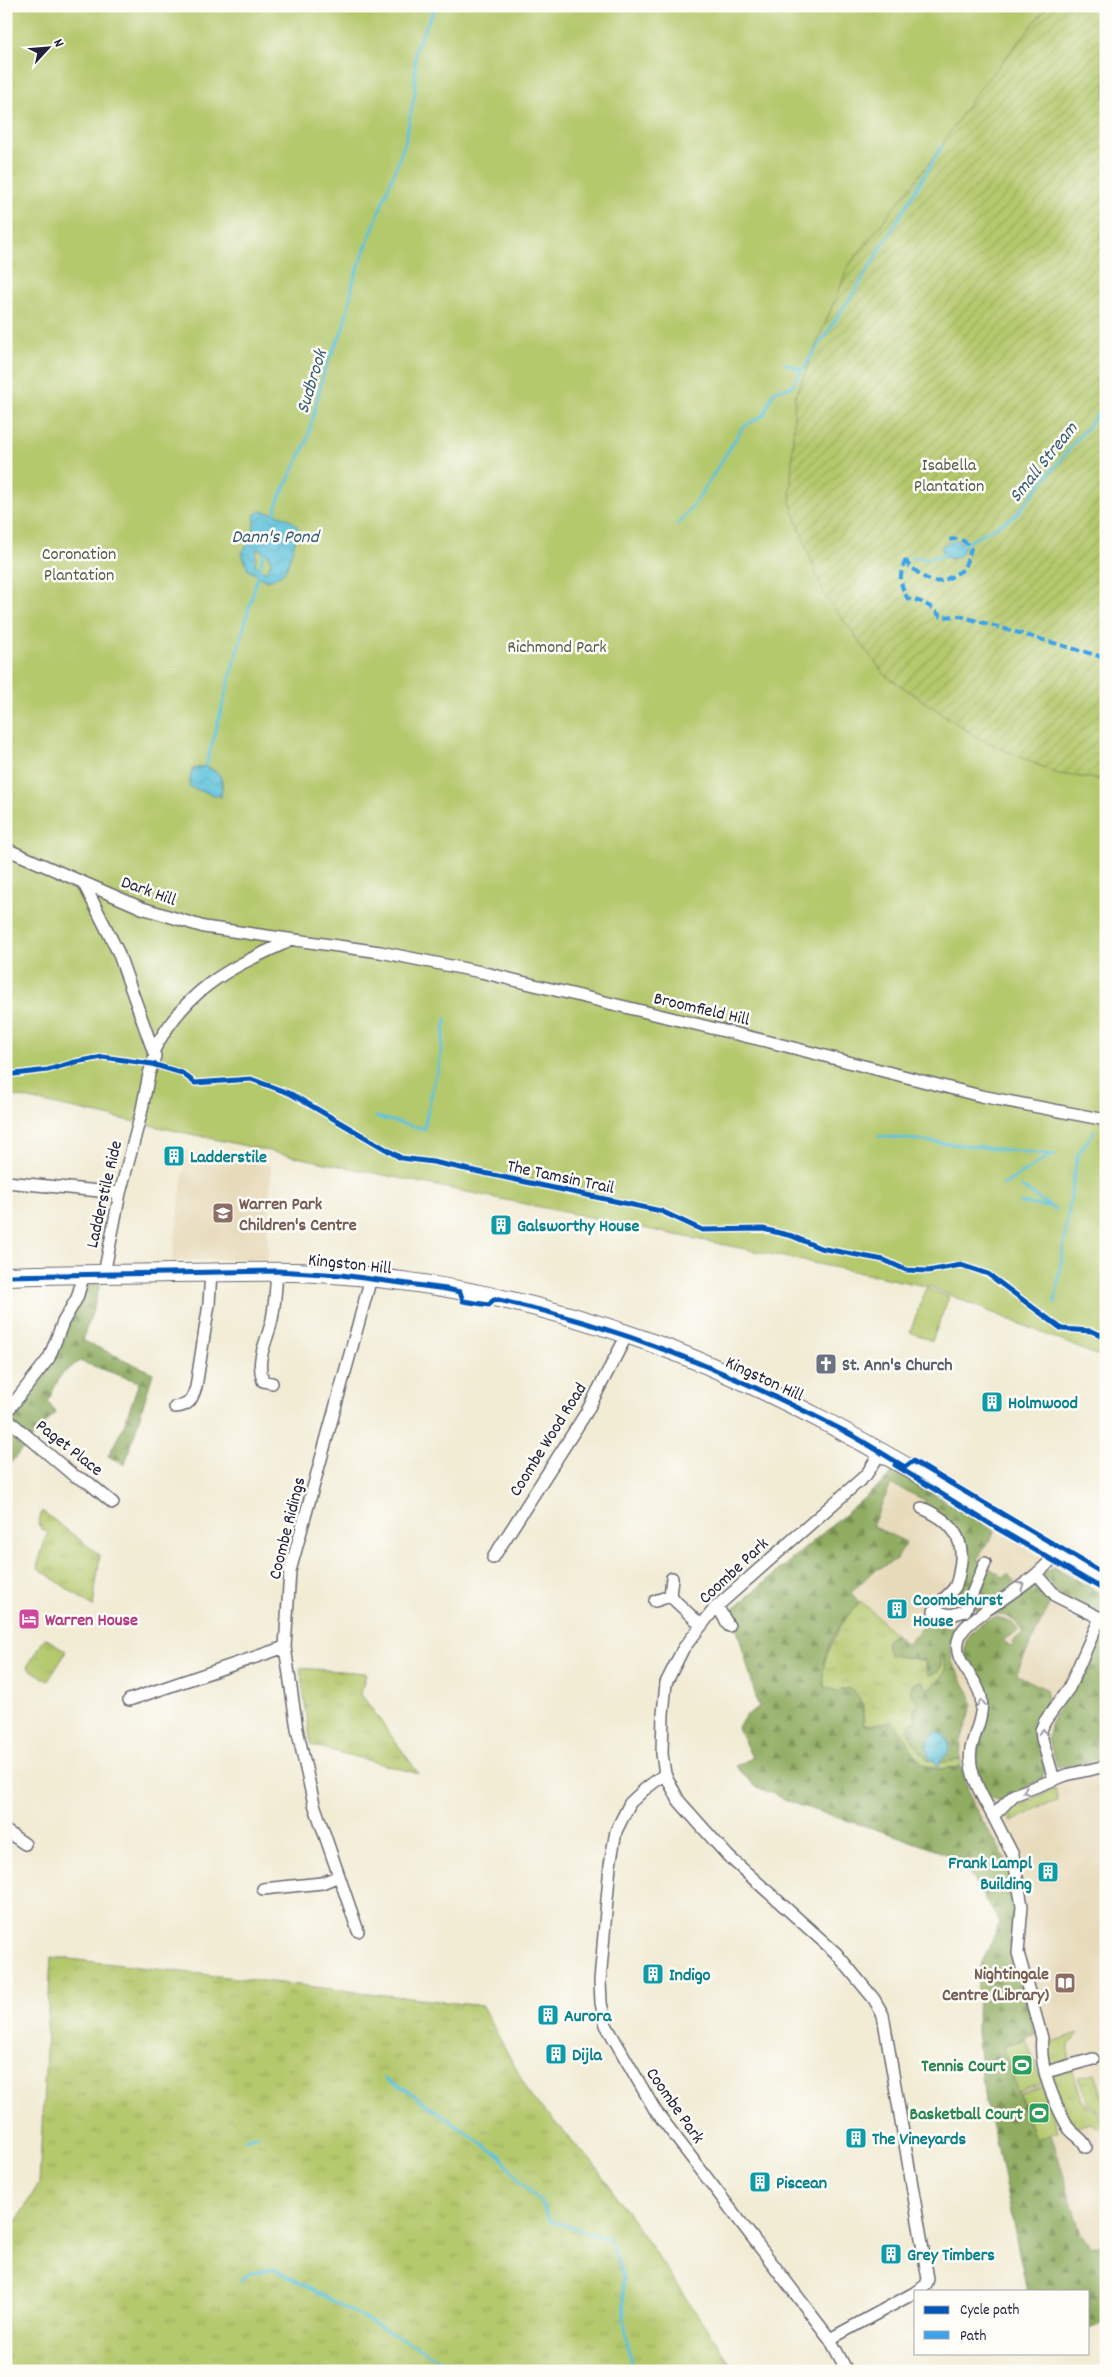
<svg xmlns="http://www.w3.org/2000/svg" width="1112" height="2377" viewBox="0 0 1112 2377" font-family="Dekko,sans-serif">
<defs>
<pattern id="grass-tufts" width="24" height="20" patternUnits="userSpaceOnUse" patternTransform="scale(1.25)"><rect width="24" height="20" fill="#b4c86c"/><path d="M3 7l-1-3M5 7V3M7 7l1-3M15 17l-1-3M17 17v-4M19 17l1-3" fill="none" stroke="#9aac5e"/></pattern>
<pattern id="forest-firs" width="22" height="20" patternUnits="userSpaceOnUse" patternTransform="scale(1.25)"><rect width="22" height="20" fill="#8fac60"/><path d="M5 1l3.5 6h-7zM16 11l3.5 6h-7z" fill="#748c50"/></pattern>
<pattern id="garden-furrows" width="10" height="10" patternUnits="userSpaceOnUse" patternTransform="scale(1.25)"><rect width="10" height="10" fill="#b4c86c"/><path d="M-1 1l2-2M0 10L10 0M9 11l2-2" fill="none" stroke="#9aac5e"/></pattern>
<pattern id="water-waves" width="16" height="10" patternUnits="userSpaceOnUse" patternTransform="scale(1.25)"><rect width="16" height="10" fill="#5ec3db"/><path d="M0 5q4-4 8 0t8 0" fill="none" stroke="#51a7bd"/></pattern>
</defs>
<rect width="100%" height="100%" fill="#fdfcf7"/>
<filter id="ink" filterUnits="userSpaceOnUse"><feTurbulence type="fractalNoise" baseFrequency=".02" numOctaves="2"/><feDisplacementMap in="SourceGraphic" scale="10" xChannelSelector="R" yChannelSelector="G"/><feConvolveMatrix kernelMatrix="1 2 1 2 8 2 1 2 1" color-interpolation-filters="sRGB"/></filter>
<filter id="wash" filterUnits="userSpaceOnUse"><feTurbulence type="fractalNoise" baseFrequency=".0096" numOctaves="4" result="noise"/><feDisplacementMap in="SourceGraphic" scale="20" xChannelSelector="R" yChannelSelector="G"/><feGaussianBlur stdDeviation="1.12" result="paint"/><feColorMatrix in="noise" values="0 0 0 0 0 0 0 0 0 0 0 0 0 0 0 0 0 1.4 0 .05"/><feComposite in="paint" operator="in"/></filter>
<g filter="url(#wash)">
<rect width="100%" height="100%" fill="#f2ecd5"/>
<path fill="#e7daba" d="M186,1150L271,1166L267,1259L172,1261Z
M894,1470L1106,1596V2320L1088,2331V2291H1027L995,2138L985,2102L977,2032L978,1971L1000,1923L960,1859L894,1835L798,1805L755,1786L736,1766L752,1758L738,1728L745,1716L759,1708L732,1610L889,1477Z"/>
<path fill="url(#grass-tufts)" stroke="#6b7554" d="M42,1511L100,1555L93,1607L37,1567L48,1531L40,1529L41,1526L38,1525Z
M861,1601L896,1635L891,1636L915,1660H925V1670L940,1669L941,1660L945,1655L944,1662L946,1669L943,1677L928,1689L923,1682L919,1703L914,1709L916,1720L909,1726V1735L928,1760L943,1762L960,1760L961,1767L936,1769L923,1764L910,1748L878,1723L870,1727L863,1724V1704L843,1688L838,1691L824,1687C820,1670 824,1661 831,1646C841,1624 844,1619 861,1601Z
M45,1638L65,1650V1654L48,1681L27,1667Z
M300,1668L366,1673L361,1694L419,1774L311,1745Z
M1055,1788L1058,1801L1041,1806L1012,1822L1008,1817L1022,1805Z
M51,1957L482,2006L532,2098L594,2164L736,2371H6V2239L39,2183Z
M1078,2034L1069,2045V2060L1052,2065L1046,2062L1043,2044Z
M1072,2069L1082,2101L1106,2120V2126L1096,2128L1092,2123L1078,2126L1071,2123L1051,2079L1055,2074Z
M1095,2073L1106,2108V2117L1088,2103L1078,2077Z"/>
<path fill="url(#forest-firs)" stroke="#58674e" d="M101,1281L91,1316L82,1340L153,1373L125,1465L108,1456L124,1425L139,1382L79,1361L60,1376L48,1401L55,1413L6,1468V1425L52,1361L65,1325L88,1282Z
M894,1470L995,1531L978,1558L979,1561L1003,1577L1008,1574L1016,1583L977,1610L972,1606L974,1600L960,1596L956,1588L964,1544L924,1505L925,1500L891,1484L872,1526L906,1542L897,1559L872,1572L851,1593L860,1603C839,1621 817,1659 825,1687L838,1691L849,1688C863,1698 863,1707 863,1724L870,1726L878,1723L893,1722C908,1735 913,1768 937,1769C945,1769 953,1768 961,1767L971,1801L1009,1865L1016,1912L1012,1955L1035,2034L1003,2047L1035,2139L1051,2133L1081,2235L1091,2246L1106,2242V2320L1088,2331V2291H1027L996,2141L985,2102L977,2032L978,1971L1000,1923L960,1859L894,1835L798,1805L755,1786L736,1766L752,1758L738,1728L745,1716L759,1708L732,1610L889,1477Z
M1053,1567L1106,1596V1758L1058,1768L1048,1739L1050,1724L1103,1619L1060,1596L1043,1575Z
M1036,1578L1053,1598L1016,1674L1047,1690L1046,1696L1050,1700C1047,1709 1038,1718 1037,1728C1036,1746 1049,1761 1042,1778L1003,1801C990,1799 985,1795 981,1783C970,1748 987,1731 988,1700C988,1672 948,1660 973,1631C979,1624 987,1619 996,1617L1012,1623L1019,1630L1003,1640L1011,1647L1014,1645L1013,1641L1024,1632C1014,1618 1004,1612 987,1615Z
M926,1622L938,1627H953L955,1630L951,1646L952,1662L970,1693L973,1704L961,1741L960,1760L943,1762L928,1760L916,1745L907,1729L916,1720L914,1709L919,1703L910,1693L912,1685L921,1681L928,1689C937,1685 942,1678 946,1669L944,1662L945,1655L941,1660L938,1673L928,1675L925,1660L889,1655L886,1643L888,1639L896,1635L907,1645Z"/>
<path fill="#b4c86c" stroke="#6b7554" d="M6,6H1106V1359L930,1287L306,1159L6,1094Z
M926,1288L949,1297L932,1341L910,1332Z
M1026,2039L1042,2084L1018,2092L1003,2047Z
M1043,2086L1058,2131L1035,2139L1020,2094Z"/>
<path fill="url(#garden-furrows)" stroke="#6b7554" d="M1048,6H1106V780L1058,774L978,738L885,675L824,595L790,502L795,397L849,265L933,158L974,96Z"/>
<path fill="url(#water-waves)" stroke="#40728b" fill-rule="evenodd" d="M260,511C276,514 290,515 299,529L287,567L282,574L267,581L248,570L242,553C251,540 255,530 255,514ZM257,548L269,555L271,563L266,572L255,565Z
M956,540L965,544L961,555L951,559L942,556L943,545Z
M206,766C222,774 224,778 221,797L189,787L192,769Z
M937,1732L943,1734L950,1745L947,1755L940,1760L938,1769L935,1761L930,1760C925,1750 927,1737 937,1732Z"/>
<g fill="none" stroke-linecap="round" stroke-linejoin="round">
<path stroke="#5ec3db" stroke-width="3" d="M785,363L802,370
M274,517L278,501L307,441L325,368L344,327L354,279L405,143L415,91V49L436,6
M678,524L698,499L743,427L764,415L773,393L777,390L791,387L860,283L942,146
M963,545L1015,516L1106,404
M911,557L927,559L944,555
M206,766L265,549
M1105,1113L1106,1112
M376,1117L424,1129L434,1082L439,1066L446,1019
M879,1136L1056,1155
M1003,1185L1051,1155
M1022,1187L1055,1210
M1021,1203L1050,1207
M1055,1303L1077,1156L1094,1131
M385,2079L407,2090L501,2157L522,2184L541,2202L550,2220L607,2239L611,2244L623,2276L624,2320L631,2365L634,2371
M245,2139L258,2135
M240,2280L249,2273L274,2269L460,2371"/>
</g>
</g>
<g filter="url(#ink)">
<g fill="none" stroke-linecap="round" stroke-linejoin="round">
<g stroke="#6b6971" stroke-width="14">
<path id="minor" d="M6,849L142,908L204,927L380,952L481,972L778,1044L981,1096L1106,1120
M84,884L118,952L155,1056L149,1074L141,1114L120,1193L104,1274
M154,1050C186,990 225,970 285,943L288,939
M6,1182L120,1193
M272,1383L263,1381C255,1357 268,1341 272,1319C275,1304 276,1287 277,1271
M175,1407C189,1406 192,1400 196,1387L209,1304L211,1272
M6,1413L49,1358L63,1322L77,1298L84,1274
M6,1418L73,1475L89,1483L113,1503
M881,1452L866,1475L715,1608L683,1649L666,1683L663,1714L662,1754L665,1774L679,1801L728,1856L836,1953L874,1999L883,2015L928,2279L926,2285L918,2291
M922,1508C950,1520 966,1537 960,1568C959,1574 958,1581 955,1587C949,1596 939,1601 934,1611L951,1615L965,1611L985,1563
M1056,1554C1038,1577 1011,1593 988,1609C979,1616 965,1624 960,1635C949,1661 977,1675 981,1697C984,1716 975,1731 971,1749C967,1772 982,1796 993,1816L1014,1795L1066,1775L1106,1766
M493,1558L586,1413L627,1335
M1037,1574L1056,1596L1100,1618L1069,1688L1045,1721L1041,1730L1042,1739L1054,1779
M672,1578L670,1596L701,1625
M655,1601L670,1596
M717,1606L729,1626
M129,1700L285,1647
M665,1774L645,1789L630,1803L616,1831L610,1865L600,1981L601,2003L606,2025L655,2110L830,2339L916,2292
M993,1816L1013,1855L1022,1906L1018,1953L1042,2038C1039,2067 1054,2102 1068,2127C1073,2135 1083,2138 1086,2147
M6,1831L25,1844
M339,1876L358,1931
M263,1889L322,1883L339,1876L314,1804L297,1729L285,1647L290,1571L371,1278
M1046,2072L1093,2059
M830,2339L847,2371"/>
</g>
<g stroke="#6b6971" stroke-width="20">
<path id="primary" d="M6,1276C61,1274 116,1274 171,1273C219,1273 268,1270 317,1273C427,1279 540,1303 644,1340C809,1399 955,1498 1106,1583"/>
</g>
<use href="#minor" stroke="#fff" stroke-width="11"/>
<use href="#primary" stroke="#fff" stroke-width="18"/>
<path stroke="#3ea2ec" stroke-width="4" stroke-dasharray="8 4" stroke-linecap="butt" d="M906,560C898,575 900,586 908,599C924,601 931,606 941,617L960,616L1106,658
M906,560C909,568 910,566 916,571C936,588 943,582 964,569L971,549C965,540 959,537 948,540"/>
<g stroke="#fdfcf7" stroke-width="8">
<path id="cycleway" d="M6,1075L48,1070L75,1062L103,1057L152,1064L182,1073L195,1083L251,1079L291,1094L401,1158L433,1162L661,1211L702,1230L763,1229L792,1236L820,1248L884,1260L906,1270L928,1271L961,1265L988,1274L1062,1329L1091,1331L1106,1337
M6,1276L277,1271L341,1275L446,1289L460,1292L463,1301L489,1305L494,1299C619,1326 730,1372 842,1430C864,1441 884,1455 905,1467L913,1461L1106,1575
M895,1465L995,1527L1106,1591"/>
</g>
<use href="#cycleway" stroke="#0057b8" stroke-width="5"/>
</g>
<defs><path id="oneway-chevron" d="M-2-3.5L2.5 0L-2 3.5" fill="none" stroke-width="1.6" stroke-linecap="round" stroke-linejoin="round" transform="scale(1.25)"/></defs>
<g stroke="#9c9ca7">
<use href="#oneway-chevron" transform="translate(1021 1585) rotate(-36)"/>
<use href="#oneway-chevron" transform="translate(981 1703) rotate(-97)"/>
<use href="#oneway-chevron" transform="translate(1043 1732) rotate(-86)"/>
<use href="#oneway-chevron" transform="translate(1026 1791) rotate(158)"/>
</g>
</g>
<defs>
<g id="building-square" transform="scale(1.125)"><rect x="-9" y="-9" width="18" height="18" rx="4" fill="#0f9aa8" stroke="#fdfcf7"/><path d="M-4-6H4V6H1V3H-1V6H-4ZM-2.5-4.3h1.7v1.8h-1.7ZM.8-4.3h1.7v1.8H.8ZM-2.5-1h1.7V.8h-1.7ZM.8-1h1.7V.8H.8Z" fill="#fff"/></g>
<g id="school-square" transform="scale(1.125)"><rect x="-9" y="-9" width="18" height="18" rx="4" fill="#8d6e63" stroke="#fdfcf7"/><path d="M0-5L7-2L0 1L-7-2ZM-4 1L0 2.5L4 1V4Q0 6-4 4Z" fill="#fff"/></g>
<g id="church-square" transform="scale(1.125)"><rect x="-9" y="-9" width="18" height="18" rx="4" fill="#6b7280" stroke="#fdfcf7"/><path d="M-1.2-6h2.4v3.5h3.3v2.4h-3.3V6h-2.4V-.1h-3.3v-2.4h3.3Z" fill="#fff"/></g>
<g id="hotel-square" transform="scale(1.125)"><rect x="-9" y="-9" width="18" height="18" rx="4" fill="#d1479c" stroke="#fdfcf7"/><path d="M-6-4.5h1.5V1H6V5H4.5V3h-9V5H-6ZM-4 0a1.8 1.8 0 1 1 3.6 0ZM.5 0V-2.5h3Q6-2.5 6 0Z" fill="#fff"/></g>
<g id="library-square" transform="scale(1.125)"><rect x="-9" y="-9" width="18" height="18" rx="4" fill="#8d6e63" stroke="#fdfcf7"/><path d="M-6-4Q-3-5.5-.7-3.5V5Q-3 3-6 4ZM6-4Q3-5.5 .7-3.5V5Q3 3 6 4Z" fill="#fff"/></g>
<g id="stadium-square" transform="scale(1.125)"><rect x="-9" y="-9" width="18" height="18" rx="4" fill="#2e9e5b" stroke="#fdfcf7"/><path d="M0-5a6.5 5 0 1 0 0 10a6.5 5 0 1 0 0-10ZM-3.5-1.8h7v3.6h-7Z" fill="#fff"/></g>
</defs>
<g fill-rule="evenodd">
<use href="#building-square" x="174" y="1156"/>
<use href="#school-square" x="223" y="1213"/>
<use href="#building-square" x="501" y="1225"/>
<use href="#church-square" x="826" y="1364"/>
<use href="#building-square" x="992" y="1402"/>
<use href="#building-square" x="897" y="1609"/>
<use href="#hotel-square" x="29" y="1619"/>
<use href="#building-square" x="1048" y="1872"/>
<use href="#building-square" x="653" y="1974"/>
<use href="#library-square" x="1065" y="1983"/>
<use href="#building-square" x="548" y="2015"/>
<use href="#building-square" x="556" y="2054"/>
<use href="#stadium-square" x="1022" y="2065"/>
<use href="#stadium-square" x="1039" y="2113"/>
<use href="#building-square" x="856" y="2138"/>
<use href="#building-square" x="760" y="2182"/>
<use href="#building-square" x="891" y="2254"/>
</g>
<g text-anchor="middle" stroke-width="5" stroke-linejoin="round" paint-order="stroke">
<g font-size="18" fill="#555c4c" stroke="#fdfcf7">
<text x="949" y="470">Isabella<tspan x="949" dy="21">Plantation</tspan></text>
<text x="79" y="559">Coronation<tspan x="79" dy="21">Plantation</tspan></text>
<text x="557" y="652">Richmond Park</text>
</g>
<g font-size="18" fill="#22223b" stroke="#fdfcf7">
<text transform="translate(149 890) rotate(20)" y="6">Dark Hill</text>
<text transform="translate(702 1008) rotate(13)" y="6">Broomfield Hill</text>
<text transform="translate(561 1176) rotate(12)" y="6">The Tamsin Trail</text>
<text transform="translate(103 1194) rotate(-77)" y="6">Ladderstile Ride</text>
<text transform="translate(350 1263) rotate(6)" y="6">Kingston Hill</text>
<text transform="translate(765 1378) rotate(25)" y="6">Kingston Hill</text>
<text transform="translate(547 1439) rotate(-58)" y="6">Coombe Wood Road</text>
<text transform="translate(70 1447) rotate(38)" y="6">Paget Place</text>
<text transform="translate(286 1528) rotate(-76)" y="6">Coombe Ridings</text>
<text transform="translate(733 1570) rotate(-43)" y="6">Coombe Park</text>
<text transform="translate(676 2105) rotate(55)" y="6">Coombe Park</text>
</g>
<g font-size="18" font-weight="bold" fill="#0d838f" stroke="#fdfcf7" text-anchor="start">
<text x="190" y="1162">Ladderstile</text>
<text x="517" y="1231">Galsworthy House</text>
<text x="1008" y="1408">Holmwood</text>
<text x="913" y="1605">Coombehurst<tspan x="913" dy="21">House</tspan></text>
<text x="1032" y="1868" text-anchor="end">Frank Lampl<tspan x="1032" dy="21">Building</tspan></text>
<text x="669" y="1980">Indigo</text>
<text x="564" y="2021">Aurora</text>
<text x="572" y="2060">Dijla</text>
<text x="872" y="2144">The Vineyards</text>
<text x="776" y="2188">Piscean</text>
<text x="907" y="2260">Grey Timbers</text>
</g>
<g font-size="18" font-weight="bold" fill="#785e54" stroke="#fdfcf7" text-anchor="start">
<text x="239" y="1209">Warren Park<tspan x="239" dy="21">Children's Centre</tspan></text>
<text x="1049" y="1979" text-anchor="end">Nightingale<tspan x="1049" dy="21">Centre (Library)</tspan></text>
</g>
<g font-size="18" font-weight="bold" fill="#5b616d" stroke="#fdfcf7" text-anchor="start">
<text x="842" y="1370">St. Ann's Church</text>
</g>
<g font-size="18" font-weight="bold" fill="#b23c85" stroke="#fdfcf7" text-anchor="start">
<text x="45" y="1625">Warren House</text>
</g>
<g font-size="18" font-weight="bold" fill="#27864d" stroke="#fdfcf7" text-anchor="end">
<text x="1006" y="2071">Tennis Court</text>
<text x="1023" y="2119">Basketball Court</text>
</g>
<g font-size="19" font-style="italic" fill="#375a73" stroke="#fdfcf7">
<text transform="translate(310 381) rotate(-73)" y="7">Sudbrook</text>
<text transform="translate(1042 461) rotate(-51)" y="7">Small Stream</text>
<text x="275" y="542">Dann's Pond</text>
</g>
</g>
<rect width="1112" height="2377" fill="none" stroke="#fdfcf7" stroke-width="25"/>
<rect x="914" y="2290" width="175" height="65" fill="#fdfcf7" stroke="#a5a5ac"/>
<rect x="924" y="2306" width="25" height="8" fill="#0057b8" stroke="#a5a5ac"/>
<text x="960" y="2314" font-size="15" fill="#22223b">Cycle path</text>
<rect x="924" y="2331" width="25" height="8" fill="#3ea2ec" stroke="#a5a5ac"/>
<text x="960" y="2340" font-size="15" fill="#22223b">Path</text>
<g transform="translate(48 48) rotate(64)" stroke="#fdfcf7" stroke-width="4" paint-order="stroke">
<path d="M0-4L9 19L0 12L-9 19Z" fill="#22223b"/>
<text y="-8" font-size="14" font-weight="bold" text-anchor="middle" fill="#22223b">N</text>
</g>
</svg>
